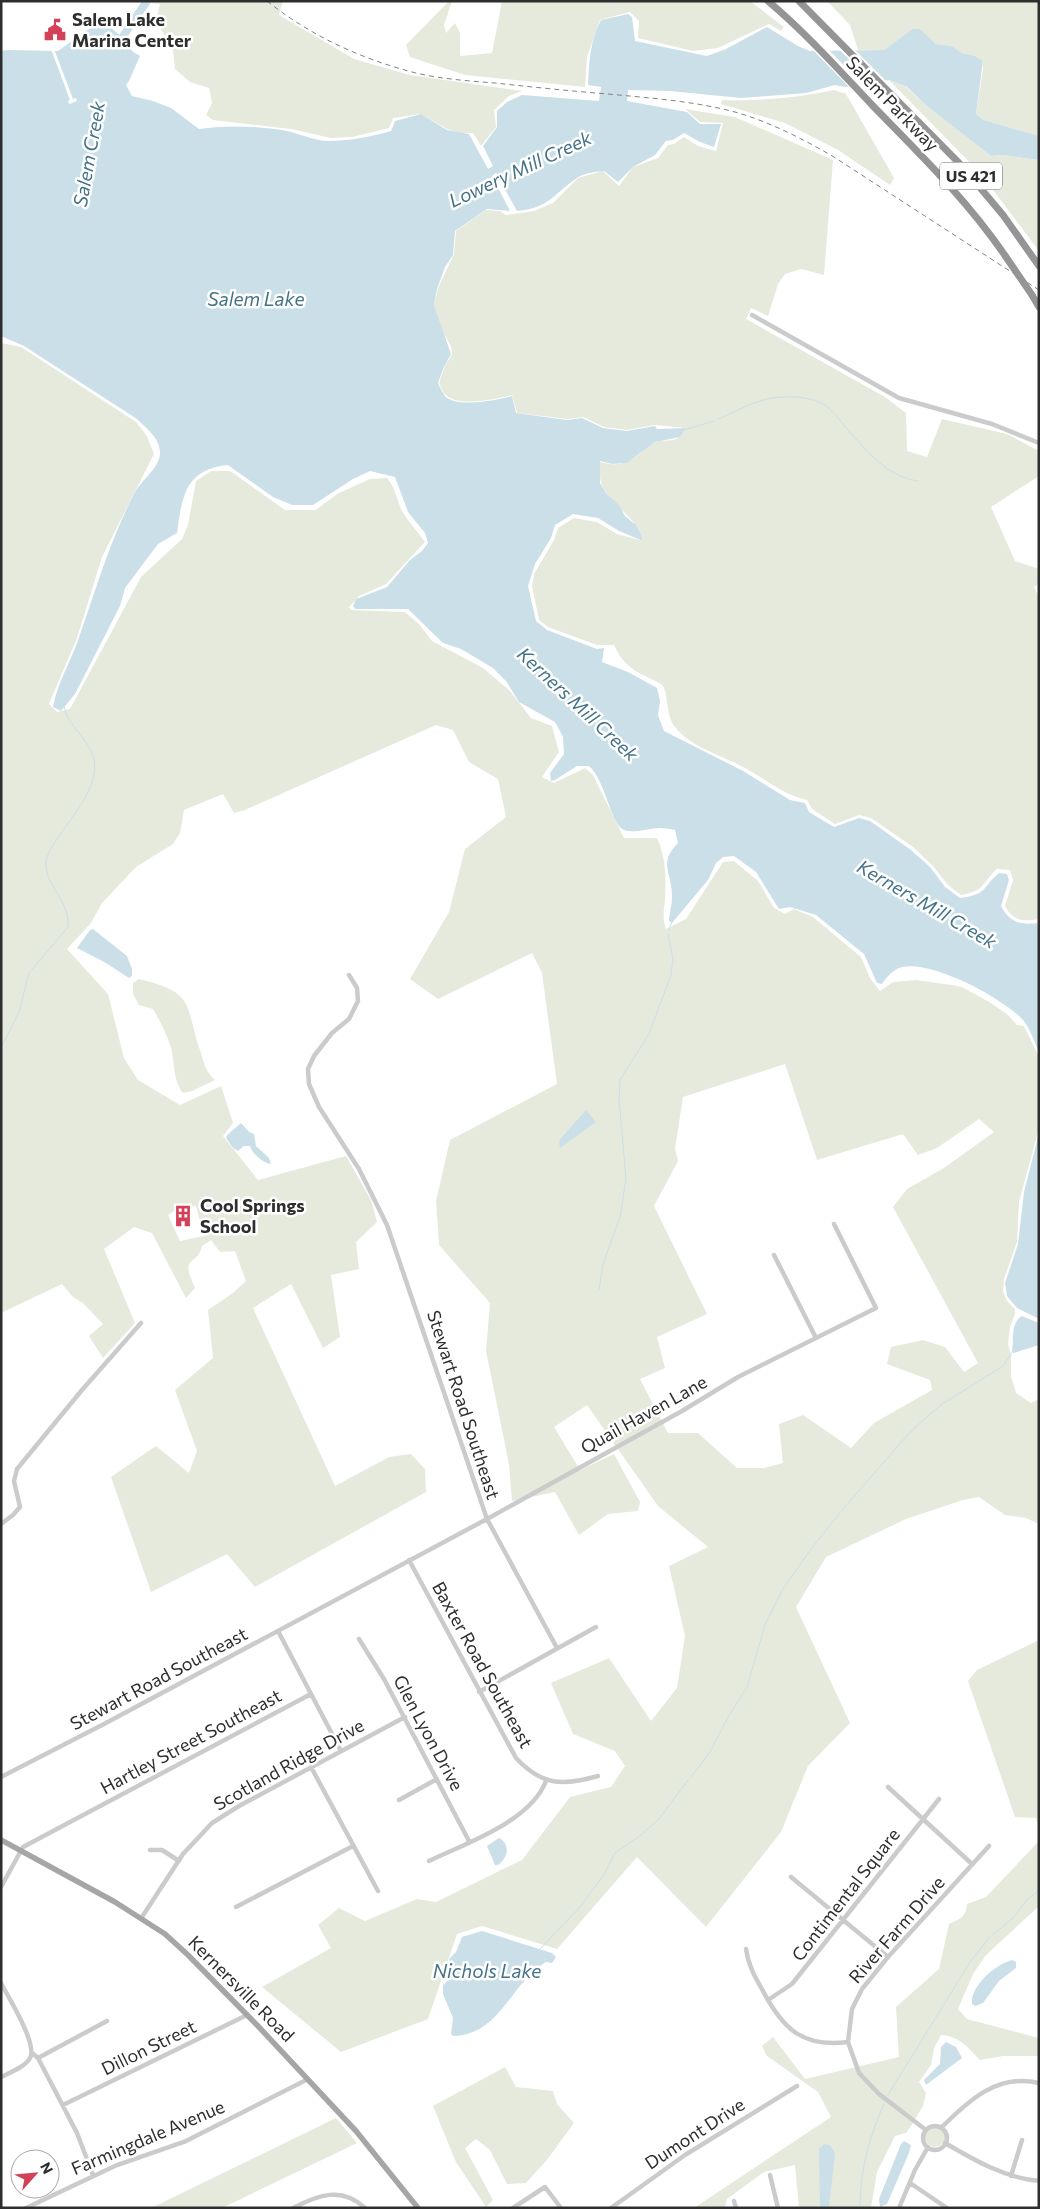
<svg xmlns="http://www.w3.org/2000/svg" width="1040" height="2209" viewBox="0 0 1040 2209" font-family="Commissioner,sans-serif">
<rect width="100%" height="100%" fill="#fff"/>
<path fill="#e5eadd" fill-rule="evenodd" d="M283,1L279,15L354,59L410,75L522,91L509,96L494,110L496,127L481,146L473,133H460L447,129L421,114L393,118L389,128L352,137L331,138L291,129L213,120L206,115L212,103L209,88L190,82L175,69L173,50L156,21L160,4L141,2Z
M449,1H452L444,25L446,33L455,23L460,33V56L492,53L502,1H750L784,27L781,31L769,24L718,48L693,51L638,38L639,21L630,12L600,20L587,57L585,87L465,75L410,57L406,45Z
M827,1H1039V136L984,120L976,114L983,69V61L975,56L962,53L952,46L936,44L920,29H912L884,50H858L850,25Z
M889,80L906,87L928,107L991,156L1002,155L1039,160V251L981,174Z
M834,90L846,94L894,178L890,185L838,150L785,123L721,104L722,100C760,101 797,98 834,90Z
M685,109L735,117L833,160L824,275L801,269L785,274L778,284L768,316L751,308L746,319L885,397L906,413L907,451L927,457L942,419L1007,434L1039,451V476L991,507L1015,561L1039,569V584L1034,587L1039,597V919C1023,922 1013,921 1005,906L1013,880L1010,870L997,869C981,883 986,891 961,895L948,885L932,865L913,847L871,818L859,815L835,824L812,809L807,800C781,794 766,779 743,767C721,755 692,748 675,727C665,715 669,692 662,685C659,682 653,680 649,678C632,670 622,663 614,645H597L548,627L539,620L532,586L534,574L554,540L558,528L574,518L597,522L617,534L643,541C640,519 605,501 601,482C599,475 600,468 600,462C620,467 628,464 643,451C647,448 652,443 656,442C672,438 676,445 686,428L655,425L627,430L604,427L583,417L567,419L517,413L512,395C498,399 459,407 447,396C443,394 441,387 439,383L444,368L452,354L451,346L443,332L434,305L438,288L454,254L456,231L486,210L500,211L506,215L534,211L553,203L578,178L603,171L619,186L633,167L658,158L668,145L674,144L684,137L698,146L716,151L723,123L700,122Z
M1,343L21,347L136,422L147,436L154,454L102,557L77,638L49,704L57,712L70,709L141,577L182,539L188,525L196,481L211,471H230L285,510H316L337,494L370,479L387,478C398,491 396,502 404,514C410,524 418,532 425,542L386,584L359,596L349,607L351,610L405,612L419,624L432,641L483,668L510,691L531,718L552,726L559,752L542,777L554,783L585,768L593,775L624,838H657C666,857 666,877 665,898C664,910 662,918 666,929L686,919L723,862L734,861L758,881L774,908L785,914L794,909L813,917L861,957L870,978L880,991L893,982L916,980L952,985L962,987L991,1003L1008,1015L1017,1025L1024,1026L1039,1057V1128L1019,1202L1017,1242L1004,1279L1003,1291L1007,1301L1015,1309V1314L1010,1327L1008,1344L1011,1355V1376L1016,1393L1031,1403L1039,1399V1524L1026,1518L1005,1515L979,1497L963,1500L906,1519L826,1557L796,1607L850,1723L808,1766L781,1832L706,1927L637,1857L557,1949L482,1926L457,1934L428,2019L341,2052L262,1987L331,1948L318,1925L339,1908L365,1921L417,1899L436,1902L522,1860L570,1797L611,1787L625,1766L615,1751L573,1734L551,1683L609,1658L651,1721L677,1688L685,1636L669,1566L708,1547L658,1506L587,1405L554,1427L580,1470L614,1454L640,1502L638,1511L608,1514L579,1535L555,1492L512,1501L509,1464L486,1351L490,1303L439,1245L436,1201L450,1140L557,1084L542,973L532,953L438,999L410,979L449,912L465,849L506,817L498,779L469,762L453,730L436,725L245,810L234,813L223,794L184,810L180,833L173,844L136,867L102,903L91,923L67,949L108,994L124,1058L138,1080L180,1105L221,1086L233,1123L223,1136L258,1180L346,1156L371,1200L377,1222L356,1242L359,1269L331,1275L340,1337L323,1348L291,1284L253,1308L335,1486L389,1457L411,1454L425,1469L426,1492L255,1587L227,1554L151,1592L111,1477L156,1446L189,1473L197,1451L175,1390L213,1358L208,1310L233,1293L246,1281L235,1251L220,1252L211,1240L202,1246C197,1268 179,1253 195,1288L186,1298L152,1233L134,1227L104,1249L135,1323L103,1358L89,1336L103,1324L83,1303L73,1297L62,1284L1,1313ZM785,1064L817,1160L903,1134L918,1155L937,1148L979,1119L994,1132L944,1168L907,1189L893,1207L978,1363L964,1372L945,1347L923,1340L891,1347L887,1364L930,1380L932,1390L874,1423L851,1448L803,1415L779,1424L783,1463L764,1468H737L698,1433H668L640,1379L665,1368L657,1337L707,1314L654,1206L678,1161L675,1149L683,1097ZM196,1206L204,1236L180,1241L168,1215L180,1207Z
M139,979C198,993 184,1006 201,1053C204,1064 206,1072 215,1080L192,1091L183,1093C173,1081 175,1063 171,1048C167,1034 160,1021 153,1009L139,1005L133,994V983Z
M1039,1640V1827L1036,1818L1015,1817L968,1681L977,1670Z
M1039,1841V1906L986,1955L973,1974L958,2009L967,2019L1039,2038V2056H1003L980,2060C968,2048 960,2036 941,2035L934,2048L931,2065L919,2082L926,2093L923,2106L911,2126L906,2133L895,2136L877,2172L871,2208H799L795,2165L764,2172L727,2199L725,2208H694L831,2117L818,2092L767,2056L762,2046L773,2037L805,2079L899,2057L896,2007L939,1969L949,1924C960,1919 966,1917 967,1904L986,1897Z
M505,2067L516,2087L553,2091L557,2104L574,2123L546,2161L526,2183L507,2184L490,2150L476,2139L465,2148L493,2200L486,2207L456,2162L433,2106Z
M336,2118L357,2143L222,2208H151Z
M925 2137a10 10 0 1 1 20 0a10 10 0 1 1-20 0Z"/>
<path fill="#cbdfe8" d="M628,14L632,17L635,41L707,56L726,49L767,27L798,46L810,51L884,50L912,29H920L936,44L952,46L962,53L975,56L983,61L976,114L984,120L1039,136V160L1002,155L991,156L928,107L907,87L889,80L845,87L835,85L806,93L741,98L670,91L628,90L627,101L687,112L700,124H721L714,147L700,142L684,133L673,140L666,141L655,155L633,167L618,182L604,171C595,172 584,173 577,178C553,194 550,208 517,211L496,173L492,176L510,211L487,209L455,231L453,255L445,267L437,289L434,305L451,354L443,369L438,383C440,387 443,394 446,397C458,408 498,400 512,396L516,413L567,420L582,418L603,428L627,431L655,426L657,429L686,428L680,437L655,442L627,463L612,464L600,461V483L606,493L619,505L625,516L636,525L641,534L643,541L619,531L598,518L573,514L555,525L551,538L535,564L528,586L536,621L547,630L597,649L604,648L602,662L628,672L657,688L660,701L658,715L664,731L743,771L790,800L805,803L809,812L834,827L859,818L870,821L911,850L930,867L945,887L960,898C989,894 981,888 999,873L1007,874L1009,880L1001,906C1010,923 1020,925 1039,923V1051C1034,1042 1030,1028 1023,1020C1003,998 932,960 902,967C893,969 886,978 882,984L877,983L864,954L816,915L790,907L779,909L756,872L734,856L723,857L716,863L708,880L672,923L669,921C669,913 672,906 672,898C673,873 657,864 678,843L675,830C670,829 665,828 660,828C648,828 636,834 624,830C610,824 606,781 589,766H577L555,780L551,781L550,773L564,754L563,737L555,722L519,702L506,681L493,668L461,649L443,643L408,609H355L353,606L356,599L387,587L410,560L422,551L428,543L425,533L408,512L395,477L370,471L353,479L313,505H292L273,497L228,465C185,469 182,497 177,533L158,544L125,588L120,606L75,694L61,711L53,707C57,685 69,664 77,643C95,593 109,542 134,494C140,481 160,468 160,453C160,438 146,428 137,419L24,346L1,336V51L7,50L58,51L93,26L104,22L128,42L132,51L140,56L129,81L126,85L132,96L153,101L171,108L199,129C228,125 258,126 287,131C300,134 313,140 327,141C349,141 370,137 391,131L395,121L421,114L447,130L469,134L488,169L493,166L483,146L497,127V111L507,102L522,95L599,101L601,87L588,85C589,63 590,40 601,20Z
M93,929L127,956L132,969V976L129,978L106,963L77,948L90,930Z
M586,1110L596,1122L560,1148L559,1142L562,1137Z
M241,1123L249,1132L254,1134L256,1146L269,1158L271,1164C263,1163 252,1154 250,1146H244L238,1151L233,1148L226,1138L227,1135Z
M1039,1133V1319L1017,1308L1007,1296L1005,1283L1018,1244L1024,1192Z
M1022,1316L1039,1323V1345L1014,1353L1012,1352C1014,1341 1010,1323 1022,1316Z
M499,1838C511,1844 508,1858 498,1865H495L487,1846Z
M482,1931L552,1953L556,1957L552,1963L546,1962C510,1983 501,2035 453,2036L451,2034L453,2018L443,1994V1985L453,1976L449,1959L456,1952L462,1937Z
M1012,1960L1016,1962V1968L999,1981L983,2003L975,2006L972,2004C970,1986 996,1964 1012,1960Z
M946,2042L956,2047L962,2058L926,2085L924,2080L940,2064L941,2047Z
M904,2141L911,2145L909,2153L887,2204L880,2207L879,2199L901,2144Z
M824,2144L830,2145L835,2153L829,2208H820L819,2149Z"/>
<path fill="#fff" d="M811,48H827L863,85L850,88Z
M838,48H853L887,82L873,84Z
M51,49H54L73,99L76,98L77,101L69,104L68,101L70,100Z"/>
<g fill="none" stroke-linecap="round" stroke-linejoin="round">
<path stroke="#cbdfe8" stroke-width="1" d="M718,419C736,412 753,401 772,398C788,396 806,396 821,403C832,408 840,421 848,430C867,451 887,477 918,481
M684,430L714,421
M669,930L672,921
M1,1048L19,1012L29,973L68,927C71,901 43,885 46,860C56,830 101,794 94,759C89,738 67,726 64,706
M599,1290L603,1264L620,1217L626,1179L619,1099L620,1080L649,1034L671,975L673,959L668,934
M691,1777L710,1752L727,1719L747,1687L765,1625L783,1589L811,1549L843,1509L911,1431L942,1404L1003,1366L1012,1352
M540,1949L580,1907L605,1873L615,1853L641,1835L659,1819L688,1780
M888,2095L970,1962L989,1938L1012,1919L1027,1900L1039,1890
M860,2208C860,2171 869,2137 884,2104"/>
<path stroke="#cbdfe8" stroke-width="8" d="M117,45L147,1"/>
<path stroke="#cbcbcb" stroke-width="4.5" d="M752,315L899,398L992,424L1039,443
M349,975L357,988L358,1001L349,1019L332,1033L314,1056L308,1069L309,1084L319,1107L359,1169L387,1225L487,1519L557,1648
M774,1255L816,1338
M1,1524L13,1515L20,1507L14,1481L17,1469L82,1390L141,1323
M409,1560L516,1758C542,1786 563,1786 598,1776
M278,1631L341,1751
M359,1639L384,1679L469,1841
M479,1692L596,1627
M311,1767L378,1891
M1,1777L104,1724L487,1519L682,1411L738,1377L876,1308L834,1224
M888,1787L972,1864
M399,1800L437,1779
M150,1850H162L179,1861
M429,1861C466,1843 530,1822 546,1781
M791,1877L888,1957
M1,1887L23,1847L311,1694
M236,1907L353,1846
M142,1917L183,1854L212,1823L239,1806L405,1717
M746,1949C748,1965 755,1977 763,1991C783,2029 803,2048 848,2042
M1,1983C8,1997 38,2044 30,2058C25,2067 11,2072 1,2077
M768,2000L792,1984L939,1799
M32,2053L38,2058L77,2133L93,2175
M38,2058L107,2021
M63,2105L247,2015
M923 2138a12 12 0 1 1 24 0a12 12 0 1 1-24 0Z
M941,2128C968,2101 997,2073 1039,2083
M926,2130L879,2094L859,2073L848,2042L852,2009L862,1989L888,1957L989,1846
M945,2143C974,2160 1005,2178 1039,2181
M770,2175L778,2208
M1011,2176L1022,2140
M910,2183L947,2208
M734,2201L736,2208
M26,2208L117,2165L186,2141L308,2079
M293,2208C318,2195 342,2186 365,2208
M513,2208L545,2187L561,2208
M611,2208L685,2155L797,2086
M899,2208L915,2170L928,2147"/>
<path stroke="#a6a6a6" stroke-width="5.5" d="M1,1840L115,1902L165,1934L188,1955L257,2025L356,2131L418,2208"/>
<path stroke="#959595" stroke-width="7" d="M768,1C806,33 839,70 873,106C920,154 968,201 1006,257
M799,1L961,165L1003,215L1039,266
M1032,295L1039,307"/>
<path stroke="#838383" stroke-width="1" stroke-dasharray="5 4" stroke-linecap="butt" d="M267,1C311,36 361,59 416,73C441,79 469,81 495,83C532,87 570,91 608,94C650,98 693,101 735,112C770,122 803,139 834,157L1039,290"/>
<path stroke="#959595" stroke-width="7" d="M1006,257L1032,295"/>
</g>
<defs>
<g id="civic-bare" transform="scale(1.725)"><path d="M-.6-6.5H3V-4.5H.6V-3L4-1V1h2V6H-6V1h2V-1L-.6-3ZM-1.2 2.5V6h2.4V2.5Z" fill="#d44057" stroke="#fff" stroke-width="2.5" paint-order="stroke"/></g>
<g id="building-bare" transform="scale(1.725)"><path d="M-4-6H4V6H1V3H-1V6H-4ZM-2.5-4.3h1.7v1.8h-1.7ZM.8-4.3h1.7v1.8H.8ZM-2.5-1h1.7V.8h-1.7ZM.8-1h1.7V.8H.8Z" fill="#d44057" stroke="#fff" stroke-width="2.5" paint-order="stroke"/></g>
</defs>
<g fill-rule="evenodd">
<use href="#civic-bare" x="55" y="30"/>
<use href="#building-bare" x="183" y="1216"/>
</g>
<g text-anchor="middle" stroke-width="5" stroke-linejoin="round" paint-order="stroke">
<rect fill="#fff" stroke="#6d6d6d" stroke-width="1" x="940" y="162.5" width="62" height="27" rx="4"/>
<g font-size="16" font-weight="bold" fill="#2e2e2e">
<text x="971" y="182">US 421</text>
</g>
<g font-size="18" font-weight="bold" fill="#2e2e2e" stroke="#fff" text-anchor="start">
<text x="72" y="26">Salem Lake<tspan x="72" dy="21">Marina Center</tspan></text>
<text x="200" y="1212">Cool Springs<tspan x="200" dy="21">School</tspan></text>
</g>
<g font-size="18" fill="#2e2e2e" stroke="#fff">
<text transform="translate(892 104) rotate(46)" y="6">Salem Parkway</text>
<text transform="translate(463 1405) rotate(72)" y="6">Stewart Road Southeast</text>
<text transform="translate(644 1415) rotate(-29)" y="6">Quail Haven Lane</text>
<text transform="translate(482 1665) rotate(61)" y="6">Baxter Road Southeast</text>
<text transform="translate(159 1679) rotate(-28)" y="6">Stewart Road Southeast</text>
<text transform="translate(428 1733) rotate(62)" y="6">Glen Lyon Drive</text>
<text transform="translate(191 1742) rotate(-28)" y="6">Hartley Street Southeast</text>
<text transform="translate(289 1765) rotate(-29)" y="6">Scotland Ridge Drive</text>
<text transform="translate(846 1895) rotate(-52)" y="6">Contimental Square</text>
<text transform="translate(897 1930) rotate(-49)" y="6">River Farm Drive</text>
<text transform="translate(241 1989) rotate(45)" y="6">Kernersville Road</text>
<text transform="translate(149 2048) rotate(-26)" y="6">Dillon Street</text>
<text transform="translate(695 2134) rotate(-33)" y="6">Dumont Drive</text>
<text transform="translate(148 2138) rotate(-23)" y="6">Farmingdale Avenue</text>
</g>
<g font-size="19" font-style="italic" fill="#447388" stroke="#fff">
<text transform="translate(89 154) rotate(-80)" y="7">Salem Creek</text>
<text transform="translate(520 169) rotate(-25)" y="7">Lowery Mill Creek</text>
<text x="256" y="306">Salem Lake</text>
<text transform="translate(578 704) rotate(43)" y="7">Kerners Mill Creek</text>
<text transform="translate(927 904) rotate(30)" y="7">Kerners Mill Creek</text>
<text x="487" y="1978">Nichols Lake</text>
</g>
</g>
<rect width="1040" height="2209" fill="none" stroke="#2e2e2e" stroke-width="5"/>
<g transform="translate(35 2174) rotate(63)"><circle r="24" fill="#ffffff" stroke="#ababab"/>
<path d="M0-4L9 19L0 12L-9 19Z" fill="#d44057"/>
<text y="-8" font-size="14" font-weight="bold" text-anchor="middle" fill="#2e2e2e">N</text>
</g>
</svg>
